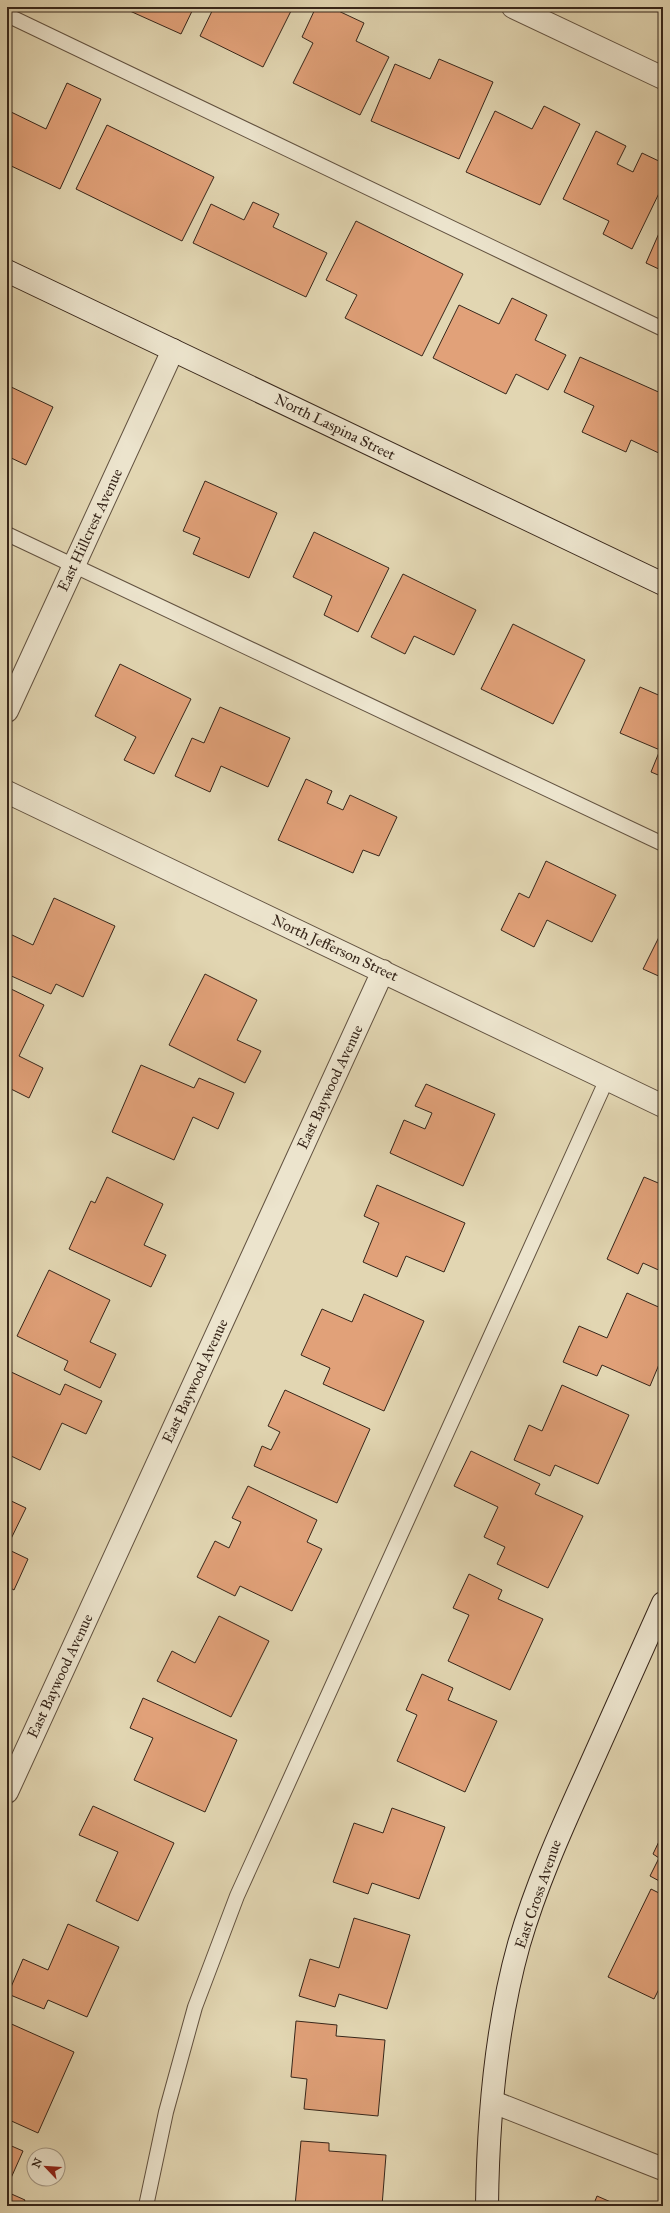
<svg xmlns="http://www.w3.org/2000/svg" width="670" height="2213" viewBox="0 0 670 2213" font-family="'IM FELL Great Primer',serif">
<rect width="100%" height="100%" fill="#e2d6b2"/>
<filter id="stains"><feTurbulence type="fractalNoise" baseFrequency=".005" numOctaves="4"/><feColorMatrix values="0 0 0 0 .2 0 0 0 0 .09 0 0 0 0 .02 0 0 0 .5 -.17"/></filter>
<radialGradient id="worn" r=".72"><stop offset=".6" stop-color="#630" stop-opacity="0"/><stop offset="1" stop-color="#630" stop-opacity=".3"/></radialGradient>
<path fill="#e1a179" stroke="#37261a" d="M121,7H194L181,34Z
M214,7H293L263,67L200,36Z
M316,7H330L364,23L356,41L389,57L360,115L293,83L313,43L302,37Z
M439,59L493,82L459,159L371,121L395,64L430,79Z
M67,83L101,99L60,189L7,164V116L9,111L46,129Z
M544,106L580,124L540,205L466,172L495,111L532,129Z
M107,125L214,177L182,241L76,189Z
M596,131L626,146L617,164L633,172L642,153L663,163V185L632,249L603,234L609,221L563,199Z
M253,202L279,214L273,227L327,253L306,297L193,243L211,204L244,220Z
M356,221L463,274L422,356L345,318L357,295L326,280Z
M663,224V271L646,263Z
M512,298L547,315L535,340L566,355L548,390L516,374L506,394L433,358L459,305L499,324Z
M580,357L663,394V455L631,440L626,452L582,432L594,406L564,392Z
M7,385L53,407L26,465L7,456Z
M205,481L277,513L249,578L193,554L200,538L183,531Z
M314,532L389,568L358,632L324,615L332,596L293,577Z
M403,574L476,610L454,655L414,636L405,654L371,637Z
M513,624L585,660L553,724L481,689Z
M120,664L191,699L154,774L124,760L136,737L95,716Z
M640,687L663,697V777L651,772L660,750L620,733Z
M220,707L290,738L268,787L221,766L210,792L175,776L192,738L204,743Z
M306,779L332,791L327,803L343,810L350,795L397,817L379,856L363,850L353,873L278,840Z
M546,861L616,895L592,942L547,920L534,947L501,930L519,893L529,898Z
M54,898L115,926L83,997L56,984L51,994L7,974V940L10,934L33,945Z
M663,929V978L643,969Z
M205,974L257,1000L237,1040L261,1051L245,1083L169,1045Z
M7,987L44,1005L19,1056L43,1068L29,1098L7,1087Z
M141,1065L194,1088L199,1078L234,1093L218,1129L193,1117L174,1160L112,1132Z
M426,1084L495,1114L463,1186L390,1153L404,1120L425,1129L432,1113L415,1106Z
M107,1177L163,1204L144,1245L166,1255L151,1287L69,1249L91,1201L95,1203Z
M644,1177L663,1185V1272L643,1263L638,1274L607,1259Z
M377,1185L465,1223L444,1272L406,1256L397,1277L363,1262L379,1223L364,1216Z
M49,1270L110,1300L90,1342L116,1354L100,1388L64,1370L68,1361L17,1336Z
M627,1293L663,1309V1355L650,1386L602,1365L597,1376L563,1362L579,1326L607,1338Z
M364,1294L424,1321L384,1411L323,1384L330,1368L301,1355L322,1309L352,1322Z
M9,1371L60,1395L65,1384L102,1401L86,1434L62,1423L40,1470L7,1454V1375Z
M562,1385L629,1415L598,1484L555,1465L550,1476L514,1460L529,1425L542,1431Z
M285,1390L370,1429L337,1503L254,1466L262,1446L271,1450L280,1432L268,1426Z
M471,1451L540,1484L535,1494L583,1516L548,1588L497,1564L505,1547L484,1537L498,1507L454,1486Z
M248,1486L317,1520L307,1542L322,1549L292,1611L240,1586L235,1596L197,1577L215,1541L229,1548L241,1522L232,1518Z
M7,1499L26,1508L7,1547Z
M7,1549L28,1559L14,1590L7,1586Z
M469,1574L502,1590L498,1599L543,1619L510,1690L448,1661L469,1615L453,1608Z
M219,1616L269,1641L231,1717L157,1681L172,1651L195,1663Z
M422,1674L453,1688L448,1700L497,1721L465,1792L397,1761L417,1715L406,1710Z
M143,1698L237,1740L205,1812L134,1780L153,1738L130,1728Z
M93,1806L174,1843L138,1921L96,1901L118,1852L79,1835Z
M392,1808L445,1827L419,1899L372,1883L368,1894L333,1882L354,1823L383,1833Z
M663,1833V1883L650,1876L659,1858L653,1854Z
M651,1889L663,1895V1981L654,1999L608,1977Z
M354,1918L410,1935L387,2009L339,1994L335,2007L299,1996L310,1959L339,1968Z
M68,1924L119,1947L87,2017L48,2000L44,2009L8,1994L23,1959L48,1970Z
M296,2021L337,2025L336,2036L385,2040L378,2116L304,2109L307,2079L291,2077Z
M7,2022L74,2052L38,2133L7,2119Z
M301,2141L329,2143V2151L386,2155L382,2206H295Z
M7,2144L23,2151L7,2187Z
M7,2192L25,2200L22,2206H7Z
M597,2196L620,2206H593Z"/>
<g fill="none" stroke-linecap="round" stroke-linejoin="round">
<g stroke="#625240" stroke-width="16">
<path id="lane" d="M7,15L663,329
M7,534L663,844
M146,2206L166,2112L195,2007L237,1896L607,1079"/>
</g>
<g stroke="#625240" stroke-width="24">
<path id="street" d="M513,7L663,78
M7,711L173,350
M7,792L663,1106
M7,1792L383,971
M493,2102L663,2169"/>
</g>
<g stroke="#37261a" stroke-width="24">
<path id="secondary" d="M7,271L663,584
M487,2206C488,2120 496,2026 519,1944C536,1886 560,1832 585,1777C611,1719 637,1661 663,1603"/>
</g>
<use href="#lane" stroke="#ece4cd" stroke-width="14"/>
<use href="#street" stroke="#ece4cd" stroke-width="22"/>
<use href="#secondary" stroke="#ece4cd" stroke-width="22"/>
</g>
<g text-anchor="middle" stroke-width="3" stroke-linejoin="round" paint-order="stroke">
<g font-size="15" fill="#37261a" stroke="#ece4cd">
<text transform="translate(335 427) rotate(26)" y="5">North Laspina Street</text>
<text transform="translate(90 530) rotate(-65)" y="5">East Hillcrest Avenue</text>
<text transform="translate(335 948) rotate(25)" y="5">North Jefferson Street</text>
<text transform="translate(330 1087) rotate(-65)" y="5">East Baywood Avenue</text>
<text transform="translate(195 1381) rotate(-65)" y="5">East Baywood Avenue</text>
<text transform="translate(60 1676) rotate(-65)" y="5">East Baywood Avenue</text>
<text transform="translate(538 1894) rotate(-71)" y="5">East Cross Avenue</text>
</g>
</g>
<rect width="670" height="2213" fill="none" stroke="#e2d6b2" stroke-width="24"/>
<rect x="8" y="8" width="654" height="2197" fill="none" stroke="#37261a" stroke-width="2"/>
<rect x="12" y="12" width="646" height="2189" fill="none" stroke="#37261a"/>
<g transform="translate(46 2167) rotate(295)"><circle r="19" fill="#ece4cd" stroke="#a49885"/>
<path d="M0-3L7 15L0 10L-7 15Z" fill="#8f2418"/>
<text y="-6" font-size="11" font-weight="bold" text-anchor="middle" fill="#37261a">N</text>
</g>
<rect width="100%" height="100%" filter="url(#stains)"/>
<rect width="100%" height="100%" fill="url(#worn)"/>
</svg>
